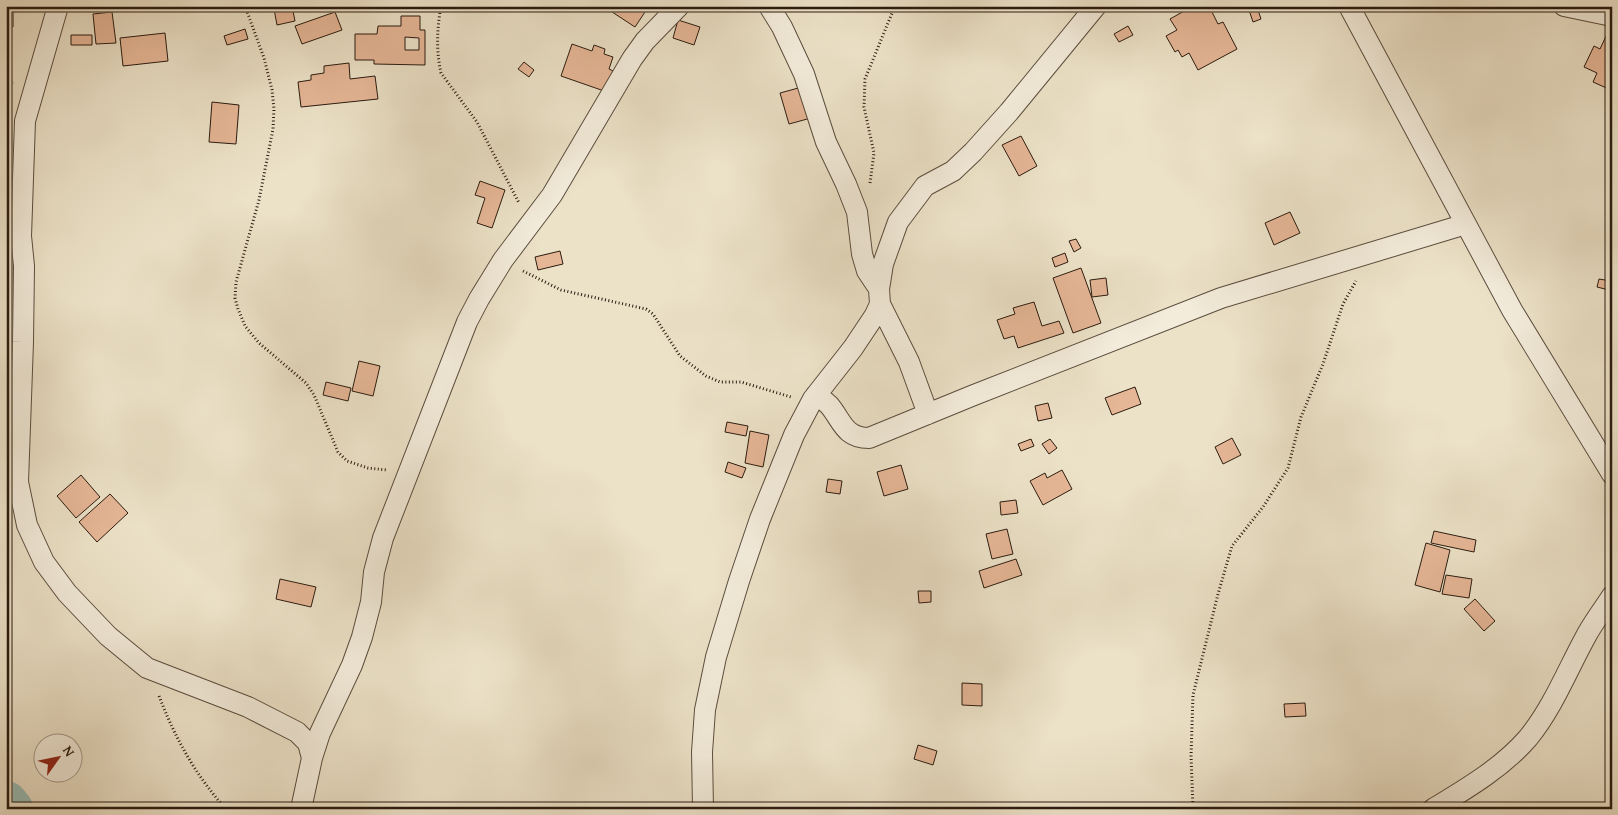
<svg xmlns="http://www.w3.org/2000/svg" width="1618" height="815" viewBox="0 0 1618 815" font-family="'Gentium Book Plus',serif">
<rect width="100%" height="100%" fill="#ece2c8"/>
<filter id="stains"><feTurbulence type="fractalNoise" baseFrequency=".004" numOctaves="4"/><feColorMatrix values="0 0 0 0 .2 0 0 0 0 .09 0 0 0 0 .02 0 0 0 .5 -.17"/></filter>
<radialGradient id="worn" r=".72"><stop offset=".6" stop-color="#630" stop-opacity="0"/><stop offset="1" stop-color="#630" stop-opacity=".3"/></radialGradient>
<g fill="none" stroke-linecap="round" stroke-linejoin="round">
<path stroke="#99bdb7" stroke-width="44" d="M6,803L11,809"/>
</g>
<path fill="#e6b797" stroke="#2b1b10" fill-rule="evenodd" d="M286,6H292L295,21L277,25L274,9Z
M607,6H649L635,27L606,8Z
M1193,6H1209L1218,24L1223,22L1237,49L1198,70L1189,53L1182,57L1178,50L1175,52L1166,36L1177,30L1170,19Z
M1257,7L1261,19L1253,22L1249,10Z
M6,8H13V27H6Z
M112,12L116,43L96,44L93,14Z
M335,12L342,30L302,44L295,26Z
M401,16H420V30H425V65L374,64V60H355V34H377L378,26H401ZM405,37L419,38V50H405Z
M678,20L700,27L694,45L673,38Z
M1128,26L1133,35L1119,42L1114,34Z
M245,29L248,39L227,45L224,36Z
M165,33L168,61L123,66L120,38Z
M1607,34L1612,36L1611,90L1593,82L1597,73L1584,67L1594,46L1600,49Z
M71,35H92V45H71Z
M572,44L592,51L594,45L605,49L604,54L613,57L609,69L613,71L607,92L561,76Z
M524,62L534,70L529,77L518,69Z
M349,63L350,79L375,76L378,99L301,107L298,82L311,80V75L324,73V66Z
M802,87L811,118L789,124L780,93Z
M212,102L239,105L236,144L209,142Z
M1021,136L1037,166L1019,176L1002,145Z
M480,181L505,190L492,228L477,223L485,198L475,195Z
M1290,212L1300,233L1274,245L1265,223Z
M1076,239L1081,248L1074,252L1069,241Z
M560,251L563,264L538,270L535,257Z
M1065,253L1068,262L1055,267L1052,258Z
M1081,268L1101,323L1073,333L1053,278Z
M1106,278L1108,295L1092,297L1090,280Z
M1599,279L1611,281L1609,290L1597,287Z
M1034,302L1042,326L1059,321L1064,333L1018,348L1014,336L1004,339L997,320L1015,314L1013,308Z
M359,361L380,366L373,396L352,391Z
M326,382L351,388L348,401L323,395Z
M1135,387L1141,404L1112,415L1105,398Z
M1048,403L1052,418L1038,421L1035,406Z
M727,422L748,426L746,436L725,432Z
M750,431L769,435L763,467L745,463Z
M1232,438L1241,455L1223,464L1215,447Z
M1031,439L1034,446L1021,451L1018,444Z
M1050,439L1057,448L1049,454L1042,444Z
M728,462L746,468L742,478L725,472Z
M901,465L908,489L884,496L877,472Z
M1062,470L1072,489L1043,505L1030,481L1045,473L1047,478Z
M81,475L100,497L76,518L57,496Z
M828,479L842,481L840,494L826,492Z
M110,494L128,513L97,542L79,522Z
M1016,500L1018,513L1001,515L1000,502Z
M1007,529L1013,554L992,559L986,534Z
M1434,531L1476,540L1474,552L1431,543Z
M1426,543L1450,550L1440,592L1415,585Z
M1016,559L1022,575L984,588L979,571Z
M1446,575L1472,579L1469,598L1442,594Z
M280,579L316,587L311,607L276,599Z
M918,591H931V602L919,603Z
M1475,599L1495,621L1484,631L1464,609Z
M962,683L982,684V706L962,705Z
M1305,703L1306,716L1285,717L1284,704Z
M918,745L937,751L933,765L914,759Z"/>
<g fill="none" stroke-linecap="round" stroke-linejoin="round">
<g stroke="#5b4d3e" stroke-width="22">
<path id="minor" d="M58,6L25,121L21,236L24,266L23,342L18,482L27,525L44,562L67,593L108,636L147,668L248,707L297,732L308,743L312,758L301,809
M769,6L782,27L804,74L826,142L846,184L857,212L862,254L867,271L879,289
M1349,6L1512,310L1612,474
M1564,6L1612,16
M880,304L909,362L928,414
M816,395C821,398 825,401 829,405C842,420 844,438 869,438L974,395L1221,298L1466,224
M312,758L320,733L352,665L362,637L371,602L374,572L383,538L467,322L479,299L503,260L552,195L632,59L645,41L679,6
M703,809L702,752L705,710L716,657L739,581L760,519L794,435L813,399L853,348L875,315L880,304L879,289L883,264L898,222L925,186L953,171L973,152L1009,112L1096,6
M1433,809C1466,789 1502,768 1528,738C1552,709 1567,671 1585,638C1592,624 1603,610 1612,596"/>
</g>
<path stroke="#2b1b10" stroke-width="3" stroke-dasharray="1 2.5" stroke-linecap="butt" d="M245,6L264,58L272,90L274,109L273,129L259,200L236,282L235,298L238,309L245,326L259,343L306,383L314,395L338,452L347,461L368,468L387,470
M441,6C437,28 436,51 441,73L477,122L519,203
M6,84L13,82
M870,183L874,153L864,107L865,79L895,6
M523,271L561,290L646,309L653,314L680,356L706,376L720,382H741L791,397
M159,696C175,738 196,776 226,809
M1193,809L1191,756L1193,695L1218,594L1232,546L1263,507L1288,468L1301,417L1323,364L1343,304L1356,281"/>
<use href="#minor" stroke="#f3ecdb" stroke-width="20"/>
</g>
<rect width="1618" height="815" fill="none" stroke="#ece2c8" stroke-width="25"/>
<rect x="8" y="8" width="1603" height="800" fill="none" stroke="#2b1b10" stroke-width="2.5"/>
<rect x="12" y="12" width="1593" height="790" fill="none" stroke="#2b1b10"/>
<g transform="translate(58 758) rotate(57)"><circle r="24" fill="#f3ecdb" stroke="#a3988a"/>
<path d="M0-4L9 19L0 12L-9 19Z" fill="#8f2418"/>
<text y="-8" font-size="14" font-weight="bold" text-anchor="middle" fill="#2b1b10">N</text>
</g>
<rect width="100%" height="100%" filter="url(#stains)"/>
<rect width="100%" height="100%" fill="url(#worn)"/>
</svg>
